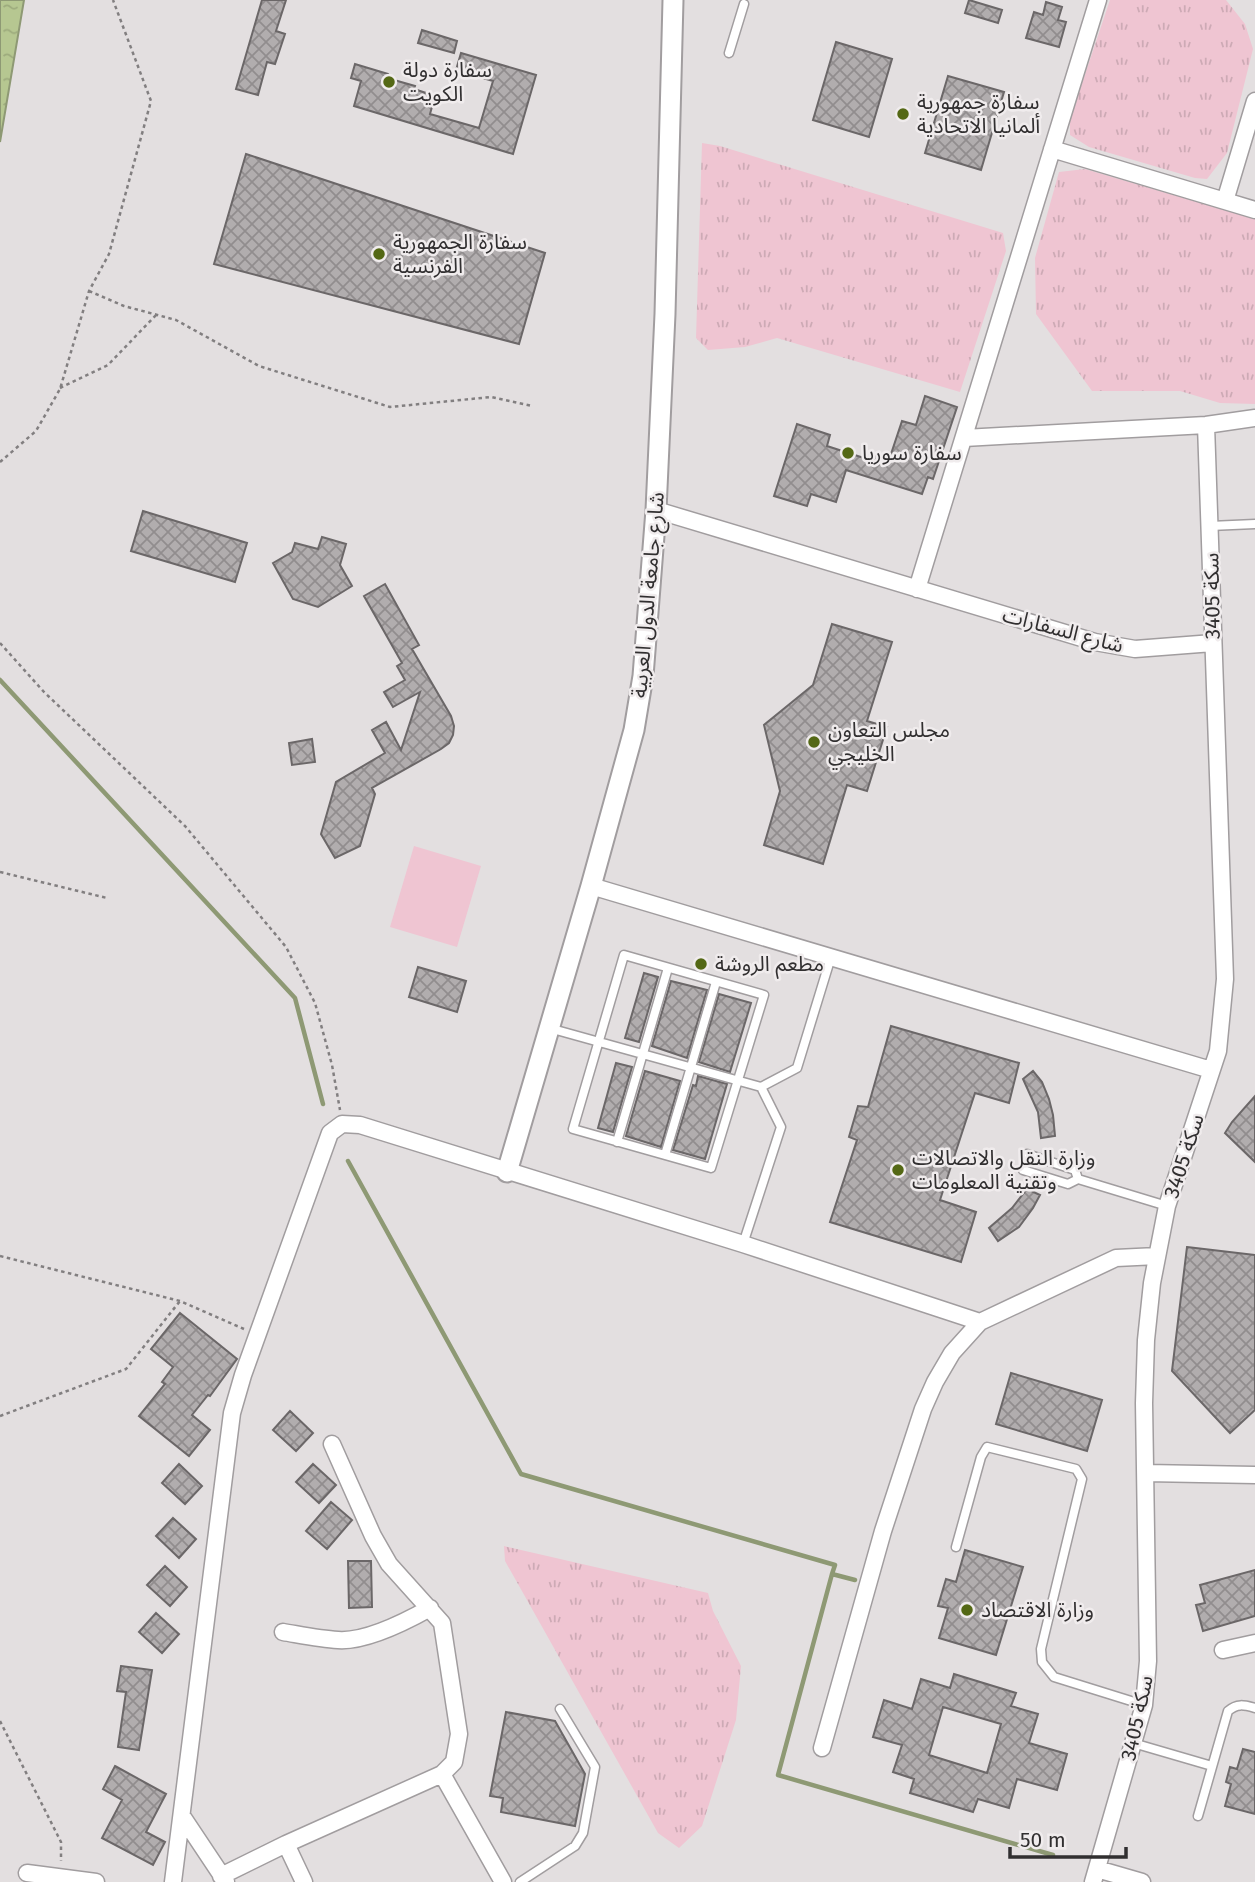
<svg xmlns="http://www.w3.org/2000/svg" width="1255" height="1882" viewBox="0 0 1255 1882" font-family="'Fira Sans','Noto Sans Arabic',sans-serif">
<defs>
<pattern id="grass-tufts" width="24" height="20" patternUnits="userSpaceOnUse" patternTransform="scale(1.75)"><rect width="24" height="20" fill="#efc5d2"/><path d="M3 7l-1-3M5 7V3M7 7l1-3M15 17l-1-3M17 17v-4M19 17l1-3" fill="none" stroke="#cdaab5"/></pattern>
<pattern id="water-ripples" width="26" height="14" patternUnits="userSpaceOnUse" patternTransform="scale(1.75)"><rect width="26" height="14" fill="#b6c791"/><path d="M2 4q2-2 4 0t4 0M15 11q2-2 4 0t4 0" fill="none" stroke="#9dab7d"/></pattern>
<pattern id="building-cross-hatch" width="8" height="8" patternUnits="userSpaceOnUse" patternTransform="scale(1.75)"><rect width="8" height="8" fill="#b1adae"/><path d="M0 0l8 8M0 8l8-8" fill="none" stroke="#918d8e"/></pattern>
</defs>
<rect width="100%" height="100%" fill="#e3dfe0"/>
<path fill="url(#grass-tufts)" d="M1110,0H1226L1245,24L1253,49L1227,153L1207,179L1195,178L1089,147L1070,135V119Z
M702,143L720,146L1003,233L1006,251L960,392L777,338L745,347L708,350L696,338Z
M1085,169L1255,219V404L1220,403L1180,391H1092L1036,314L1035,258L1059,172Z
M504,1546L708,1593L713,1611L741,1666L736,1720L702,1826L679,1848L658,1833L505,1561Z"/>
<path fill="#efc5d2" d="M414,846L481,866L457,947L390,927Z"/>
<path fill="url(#water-ripples)" stroke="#8e9974" stroke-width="2" d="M0,0H24L0,142Z"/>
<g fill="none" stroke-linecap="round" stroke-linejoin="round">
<path stroke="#8e9974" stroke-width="4.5" d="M0,680L295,998L323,1104
M348,1161L521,1474L835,1565L832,1574L855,1580
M832,1574L778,1775L1053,1855"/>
</g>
<path fill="url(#building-cross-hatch)" stroke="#6b6768" stroke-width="2" fill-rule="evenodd" d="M262,0H286L276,31L285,34L275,64L267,62L258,95L236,89Z
M969,0L1002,10L998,23L965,13Z
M1046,2L1062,7L1058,20L1066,22L1059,47L1026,38L1034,12L1043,15Z
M422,30L457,41L454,53L418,43Z
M836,42L892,59L869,137L813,120Z
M461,53L536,75L513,154L354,106L361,81L351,78L355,64L388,74L387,78L415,86L414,89L435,96L430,114L479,128L493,81L456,70Z
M948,76L1004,92L981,170L925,153Z
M246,154L545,253L519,344L214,264Z
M925,396L957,407L933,479L928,477L922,494L846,470L836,502L811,494L807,506L774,496L797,424L830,435L827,446L870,460L872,454L889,460L902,421L916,425Z
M143,511L247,543L235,582L131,551Z
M322,537L346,544L340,565L352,586L318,607L293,599L273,563L292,552L295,543L318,549Z
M385,584L419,645L412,649L451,716L454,726L453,735L449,743L441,749L372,788L375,794L360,846L335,858L321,834L336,782L385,753L372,730L386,722L401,750L420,692L393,707L384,692L405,680L397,666L402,663L364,596Z
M832,624L892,642L867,721L887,727L867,791L847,785L823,864L764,845L780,791L764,725L813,685Z
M312,739L315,762L292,765L289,743Z
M418,967L466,981L457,1012L409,997Z
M644,973L658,977L639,1042L625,1038Z
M671,981L707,990L687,1058L652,1046Z
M719,994L751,1003L730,1072L699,1062Z
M891,1026L1019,1063L1009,1103L975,1093L940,1200L976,1212L961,1262L830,1222L857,1140L849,1137L858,1106L868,1107Z
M616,1063L632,1067L613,1132L598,1128Z
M645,1071L680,1081L661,1147L626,1136Z
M1033,1071L1042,1082L1049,1099L1053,1115L1055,1136L1041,1138L1038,1112L1023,1079Z
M698,1076L727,1084L705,1159L673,1150L693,1085L696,1086Z
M1255,1096V1162L1225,1133L1232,1122Z
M1027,1189L1040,1195L1033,1208L1019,1227L998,1241L989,1228L1012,1208Z
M1187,1247L1255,1255V1410L1230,1433L1172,1371Z
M180,1313L237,1359L210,1396L208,1395L192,1415L210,1430L189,1456L139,1416L165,1384L162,1382L173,1367L151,1349Z
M1011,1373L1102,1400L1087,1451L996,1424Z
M290,1411L313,1433L296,1451L273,1430Z
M179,1464L202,1486L185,1504L162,1483Z
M313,1464L336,1485L319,1503L296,1482Z
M331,1502L352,1520L327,1549L306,1531Z
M173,1518L196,1539L179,1558L156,1536Z
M965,1550L1023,1567L996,1655L939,1638L948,1608L938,1606L946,1579L956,1582Z
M348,1561H371L372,1607L349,1608Z
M165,1566L187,1587L170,1606L147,1585Z
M1255,1570V1616L1203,1631L1196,1605L1205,1603L1200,1585Z
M156,1613L179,1634L162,1653L139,1632Z
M121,1666L152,1670L139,1750L118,1747L126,1692L117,1691Z
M954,1674L1016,1693L1011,1706L1038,1714L1029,1743L1067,1754L1057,1790L1017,1779L1009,1808L978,1799L973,1812L910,1793L914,1779L893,1772L902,1745L873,1737L884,1700L912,1709L921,1679L950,1688ZM943,1707L1001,1724L987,1773L929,1755Z
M506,1712L555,1721L585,1774L575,1826L501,1812L503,1798L490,1796Z
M1243,1749L1255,1752V1814L1225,1806L1231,1784L1226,1782L1230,1767L1237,1769Z
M115,1766L166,1794L146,1832L165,1842L153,1865L102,1838L122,1800L103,1789Z"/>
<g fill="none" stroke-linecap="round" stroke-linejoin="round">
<g stroke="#a19d9f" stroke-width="11">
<path id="service" d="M729,53L744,4
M1210,526L1255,524
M624,955L764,995L711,1168L573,1129Z
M549,1028L761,1087L797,1068L831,957
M617,1142L668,968
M665,1155L716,982
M1078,1179L1068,1184L1023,1170L1027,1154L1075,1170L1078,1179L1167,1206
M743,1244L781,1127L761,1087
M956,1547L981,1457L987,1447L1076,1469L1082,1479L1041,1649L1042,1662L1054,1677L1144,1705
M1133,1743L1212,1766
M1198,1816L1228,1711C1237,1703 1244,1705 1255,1708
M520,1882L575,1846L583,1833L595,1767L560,1709"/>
</g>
<g stroke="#a19d9f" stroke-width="19">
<path id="minor" d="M1255,101L1225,201L1255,210
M1052,149L1225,201
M964,438L1206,425L1255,418
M656,510L1095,642L1135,649L1213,643
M917,589L1098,0
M591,886L1211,1070
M1146,1473L1255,1475
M283,1632C301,1635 320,1639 338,1640C366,1642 405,1622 430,1608
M1223,1650L1255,1643
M822,1748L883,1531L923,1409L935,1382L952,1353L980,1322
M442,1774L503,1882
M182,1816L226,1882
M286,1844L304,1882
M1097,1869L1142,1882
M27,1873L96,1882
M221,1876L286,1844L442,1774L454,1762L459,1734L442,1623L389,1564L373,1536L332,1444
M173,1882L232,1413L243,1375L330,1133L342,1124L360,1125L743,1244L980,1322L1116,1258L1157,1256
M1093,1882L1144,1705L1148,1661L1144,1403L1146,1340L1152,1283L1167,1206L1218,1051L1225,979L1206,425"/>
</g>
<g stroke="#a19d9f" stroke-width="23">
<path id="tertiary" d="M507,1172L591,886L634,730L643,676L656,510L665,314L673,0"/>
</g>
<path stroke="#827f80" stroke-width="2.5" stroke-dasharray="3.5 3.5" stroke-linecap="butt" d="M89,291L124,306L176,320L259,366L390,407L491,397L532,406
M60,388L108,365L156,315
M0,462L36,431L60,389L89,291L109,254L151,101L113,0
M0,643L44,692L185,826L286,947L315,1003L332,1065L340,1110
M0,872L107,898
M0,1256L180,1301L244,1329
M0,1416L126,1369L180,1301
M0,1721L61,1842V1861"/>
<use href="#service" stroke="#fff" stroke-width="8"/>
<use href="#minor" stroke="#fff" stroke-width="16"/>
<use href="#tertiary" stroke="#fff" stroke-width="19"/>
</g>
<g fill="#546815" stroke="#f0eced" stroke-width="2.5">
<circle cx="389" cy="82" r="7"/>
<circle cx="903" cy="114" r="7"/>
<circle cx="379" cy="254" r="7"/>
<circle cx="848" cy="453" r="7"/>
<circle cx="814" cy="742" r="7"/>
<circle cx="701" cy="964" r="7"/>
<circle cx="898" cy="1170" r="7"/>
<circle cx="967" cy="1610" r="7"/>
</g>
<g text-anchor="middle" stroke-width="5" stroke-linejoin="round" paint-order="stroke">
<g font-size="21" fill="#312f30" stroke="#f0eced" text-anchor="start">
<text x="403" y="77">سفارة دولة<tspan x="403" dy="24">الكويت</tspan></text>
<text x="917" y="109">سفارة جمهورية<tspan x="917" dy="24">ألمانيا الاتحادية</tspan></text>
<text x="393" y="249">سفارة الجمهورية<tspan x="393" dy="24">الفرنسية</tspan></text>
<text x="862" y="460">سفارة سوريا</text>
<text x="828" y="737">مجلس التعاون<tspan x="828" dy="24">الخليجي</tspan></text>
<text x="715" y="971">مطعم الروشة</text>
<text x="912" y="1165">وزارة النقل والاتصالات<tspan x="912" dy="24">وتقنية المعلومات</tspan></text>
<text x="981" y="1617">وزارة الاقتصاد</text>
</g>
<g font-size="21" fill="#312f30" stroke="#f0eced">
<text transform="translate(648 595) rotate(-85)" y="7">شارع جامعة الدول العربية</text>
<text transform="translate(1212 596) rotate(-91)" y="7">سكة 3405</text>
<text transform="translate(1063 630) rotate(15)" y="7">شارع السفارات</text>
<text transform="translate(1184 1156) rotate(-72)" y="7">سكة 3405</text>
<text transform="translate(1137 1718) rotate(-78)" y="7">سكة 3405</text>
</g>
</g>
<path d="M1010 1847v10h116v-10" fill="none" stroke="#312f30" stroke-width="3.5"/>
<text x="1020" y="1847" font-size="21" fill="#312f30" stroke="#f0eced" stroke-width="5" paint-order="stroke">50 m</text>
</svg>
